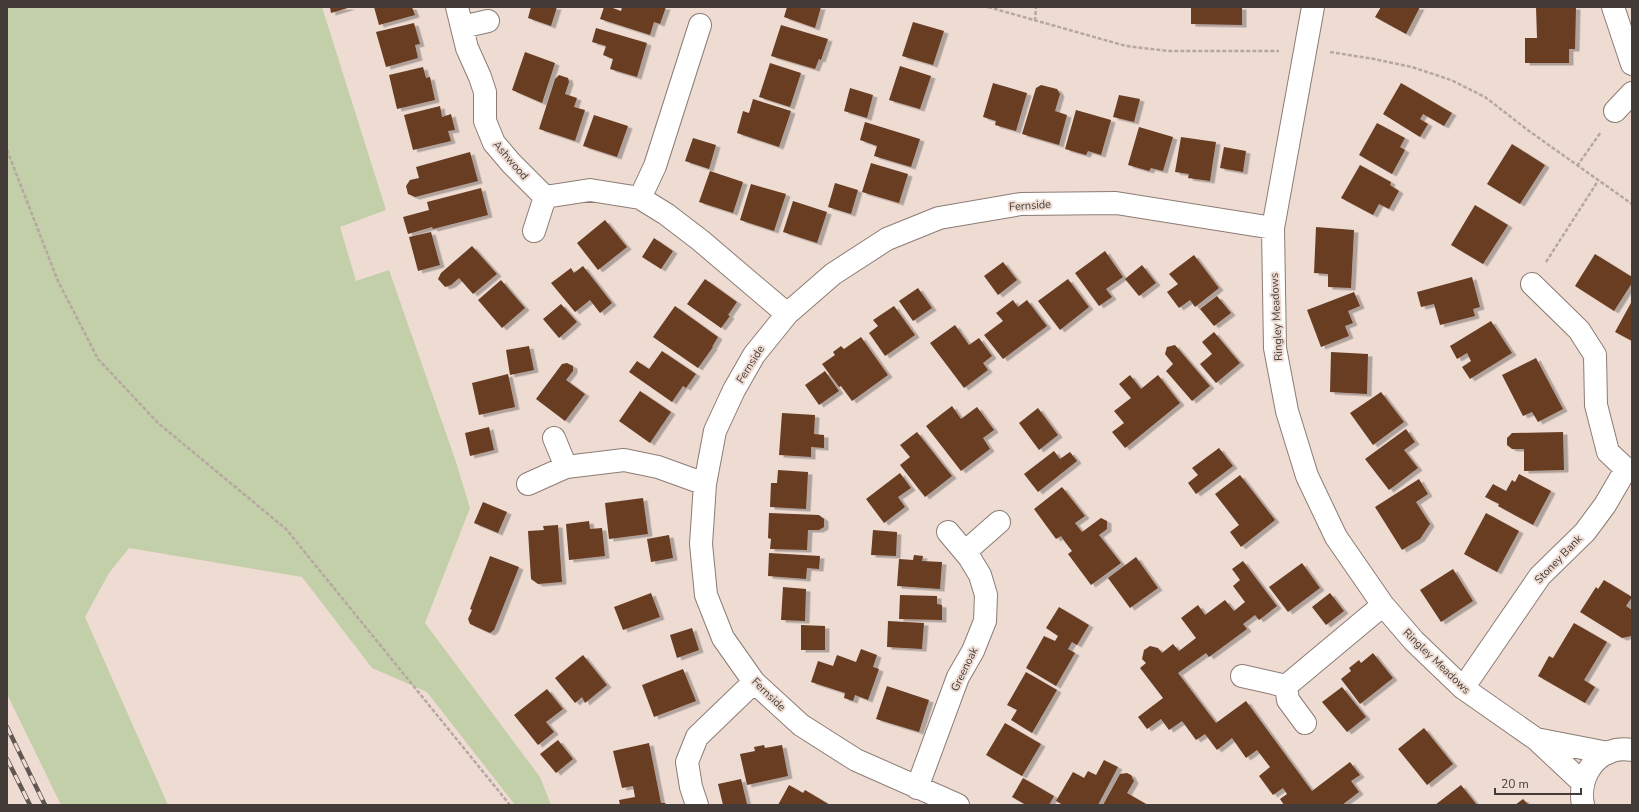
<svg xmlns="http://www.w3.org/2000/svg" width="1639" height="812" viewBox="0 0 1639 812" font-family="'Nunito Sans',sans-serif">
<defs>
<filter id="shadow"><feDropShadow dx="4.5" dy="2.5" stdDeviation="0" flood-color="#0004"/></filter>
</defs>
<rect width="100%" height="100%" fill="#eedcd3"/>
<path fill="#c2cfa8" d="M7,7H322L386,210L340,227L356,281L389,270L456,462L470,508L425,623L540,777L551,805H515L427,692L372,668L302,577L129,548L109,573L85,617L168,805H61L7,694Z"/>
<path fill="#673c23" filter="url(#shadow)" d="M330,7H351L331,13Z
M374,7H412L415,15L379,25Z
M531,7H557L551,26L528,18Z
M604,7H610L621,11L622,7H666L660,24L654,22L650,35L600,19Z
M787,7H821L815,28L784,17Z
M1191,7H1242V25L1191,24Z
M1381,7H1420L1406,34L1375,17Z
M1536,7H1576L1575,49H1569V63H1525V38H1537Z
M913,22L944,31L933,65L902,56Z
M414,23L420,44L415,45L418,58L386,67L376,32Z
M781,25L828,39L821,60L819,59L815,69L771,56Z
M596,28L647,43L637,77L610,69L613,59L603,55L606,46L592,42Z
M525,52L555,63L542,103L512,90Z
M770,63L801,73L790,107L759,97Z
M900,66L931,76L920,109L889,100Z
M423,67L426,78L430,77L435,100L397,109L389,75Z
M559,75L568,78L569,82L565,94L577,98L574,107L585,110L575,141L539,129L555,79Z
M993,83L1027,93L1016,131L995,125L996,121L983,117Z
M1401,83L1452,113L1444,126L1423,114L1420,119L1428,124L1420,137L1383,114Z
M1041,85L1057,89L1060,94L1055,111L1067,115L1059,145L1022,134L1036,88Z
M850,88L873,95L867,118L844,111Z
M1119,95L1140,99L1134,122L1113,117Z
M753,99L791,111L779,147L737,133L743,111L749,113Z
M440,106L442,117L451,114L455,130L448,131L451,141L413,150L404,115Z
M1076,110L1111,120L1101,155L1088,151L1086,155L1065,149Z
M594,115L628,126L617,157L583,146Z
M865,122L920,139L911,167L874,156L877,146L860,140Z
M1377,123L1405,138L1400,147L1405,150L1392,174L1359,155Z
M1139,127L1173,137L1163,171L1151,168L1149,171L1128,165Z
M1181,137L1216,142L1210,181L1188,178L1189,174L1175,172Z
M693,138L716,145L709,169L685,161Z
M1512,144L1545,165L1520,204L1487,184Z
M1224,147L1246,151L1243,172L1220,168Z
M470,152L478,181L415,197L408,194L406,186L410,180L419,178L416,167Z
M871,163L908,174L899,203L862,192Z
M1360,165L1391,182L1390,185L1399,191L1389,209L1379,204L1373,215L1341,198Z
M710,171L743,182L733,213L699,202Z
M835,183L858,190L851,214L828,207Z
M751,184L786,194L774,231L740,220Z
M481,188L488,215L433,229L432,227L408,234L403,217L429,210L427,202Z
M793,201L827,212L817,243L783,232Z
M1475,205L1508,225L1483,264L1451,245Z
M605,220L627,247L598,270L577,243Z
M1316,227L1354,230L1351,288L1328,287V274L1314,273Z
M431,232L440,265L418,271L409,237Z
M654,238L673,251L661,269L642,257Z
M472,246L497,274L473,294L459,278L451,285L445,287L438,279L441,273Z
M1105,251L1123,277L1106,289L1112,297L1099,306L1075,273Z
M1595,254L1632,277V283L1614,311L1575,286Z
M1194,255L1219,288L1195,307L1190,300L1179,308L1167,292L1178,284L1169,274Z
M1003,262L1017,280L998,295L984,276Z
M1142,265L1156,283L1139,296L1125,279Z
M583,266L612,303L600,313L590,300L575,312L551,283L571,268L574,273Z
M1472,277L1480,307L1473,309L1475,316L1440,325L1434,304L1421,307L1417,292Z
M705,279L737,302L728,315L730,316L721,328L687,304Z
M1068,279L1089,307L1060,330L1038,301Z
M501,280L525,308L502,328L478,300Z
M918,288L932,308L913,321L899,301Z
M1354,292L1360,306L1348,311L1353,323L1345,326L1349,336L1321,347L1307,310Z
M1217,296L1231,313L1214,326L1200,309Z
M1013,300L1018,307L1027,300L1047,326L1003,359L984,335L1003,321L996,313Z
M1632,301V341L1615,332Z
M561,304L577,322L559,338L543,319Z
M675,306L718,337L712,347H713L698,368L653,337Z
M894,306L915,335L885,356L869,333L878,326L873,320Z
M1491,321L1512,353L1470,379L1462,367L1471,361L1467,353L1457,359L1450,346Z
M955,325L969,345L979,338L992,356L983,363L988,370L964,388L930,343Z
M1214,332L1240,363L1216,383L1200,364L1212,354L1202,342Z
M861,337L888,375L852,401L841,386L839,387L822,364L835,355L833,352L841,346L844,349Z
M1175,345L1210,386L1192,401L1166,371L1173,364L1165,354L1167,347Z
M529,346L534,370L510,375L506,350Z
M662,351L696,374L686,388L683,386L672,402L629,372L637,361L649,369Z
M1331,352L1368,354L1367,394L1330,392Z
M1536,358L1563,409L1538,422L1532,412L1523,416L1502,375Z
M567,363L573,366V371L566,380L585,394L565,421L536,399L562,364Z
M825,371L839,391L819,405L805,385Z
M508,374L515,407L479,415L472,383Z
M1130,375L1141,389L1158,375L1180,403L1125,448L1112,432L1124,423L1114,411L1131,398L1119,384Z
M640,391L671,412L650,443L619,421Z
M1381,392L1404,422L1373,445L1350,413Z
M952,406L961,419L977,407L994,430L983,438L990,449L961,471L926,426Z
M1038,408L1058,435L1039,450L1019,423Z
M782,413L815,415L814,434L824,435V448L811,447V457L779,455Z
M489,427L494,450L470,456L465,433Z
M1406,429L1415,442L1404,450L1418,468L1389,490L1365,459Z
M917,432L952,476L925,497L900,465L910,457L900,445Z
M1563,432L1564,470L1524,471V449H1512L1507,445V438L1512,433Z
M1219,448L1233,466L1196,494L1188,483L1198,475L1192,468Z
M1054,451L1060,459L1070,452L1077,461L1038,492L1024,474Z
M778,470L808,472L806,509L770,507L771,483H777Z
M900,473L911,488L898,497L905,507L884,523L866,499Z
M1519,474L1551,491L1533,525L1498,506L1499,504L1485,497L1493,484L1506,491L1512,480L1515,482Z
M1240,475L1275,520L1241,547L1230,532L1239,525L1215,494Z
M1419,479L1428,494L1416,502L1430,524L1420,539L1402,550L1375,507Z
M1062,487L1085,516L1075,523L1082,532L1101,518L1107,521V529L1099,535L1121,563L1091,585L1068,554L1072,551L1065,542L1061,536L1056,539L1034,509Z
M643,498L648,534L609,539L605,503Z
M483,502L507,512L498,533L474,523Z
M769,513L819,515L824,519V527L819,530H808L807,550L770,549L771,539L768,538Z
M1486,513L1519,531L1497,572L1464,554Z
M589,521L590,529L602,528L605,556L569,560L566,524Z
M558,525L562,582L538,584L531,579L528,531L544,530L543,526Z
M873,530L897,532L896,556L871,555Z
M669,535L673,558L651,562L647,539Z
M769,553L820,556L819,569L807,568L806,579L768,576Z
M914,555L923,556L922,561L942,562L940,589L897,586L899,559L913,560Z
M490,556L519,567L494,630L490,633L470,624L468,619L472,610L470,609Z
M1136,557L1158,588L1130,608L1108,578Z
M1243,561L1277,606L1259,620L1255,615L1243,624L1247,629L1209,657L1206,653L1178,673L1216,723L1246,701L1312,791L1350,762L1360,775L1351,781L1359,792L1342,805H1284L1280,799L1287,794L1283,788L1273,795L1259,776L1270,767L1257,750L1246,758L1232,738L1217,750L1205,734L1196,740L1182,721L1169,730L1161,719L1147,729L1138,717L1163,698L1140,668L1146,663L1142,659L1144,650L1150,646L1158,648L1162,653L1173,644L1179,651L1196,638L1181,618L1198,605L1205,615L1225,600L1234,611L1245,602L1233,586L1240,580L1232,569Z
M1302,563L1320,588L1288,612L1269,587Z
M1453,569L1473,601L1441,622L1420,590Z
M1604,580L1632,597L1626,606L1632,610L1631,636L1622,638L1580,612L1596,587L1598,589Z
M783,587L806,589L805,621L781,620Z
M651,593L660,617L623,630L614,607Z
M1330,593L1344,611L1326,625L1312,607Z
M900,595L937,596V604L942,605V620L899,619Z
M1059,607L1089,625L1077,645L1072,642L1068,649L1075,653L1056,686L1026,668L1044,636L1055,641L1058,636L1046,628Z
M888,621L924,623L922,649L887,647Z
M1574,623L1607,642L1584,680L1595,687L1585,703L1538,676L1549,656L1553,658Z
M801,625L825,626V650H801Z
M692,628L699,650L677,658L670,635Z
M861,649L877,655L873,667L879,669L868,700L855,695L853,701L844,698L845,693L811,682L818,661L833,666L837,655L856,662Z
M1373,653L1393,678L1360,704L1341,679L1351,671L1349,668L1359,660L1361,663Z
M583,655L607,685L585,703L582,697L575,703L555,678Z
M683,669L696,701L654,717L642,685Z
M1026,672L1057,690L1032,733L1011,720L1017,710L1007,705Z
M887,686L929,700L919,732L876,719Z
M1342,687L1366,717L1347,732L1322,702Z
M547,689L563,709L546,722L554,732L538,745L514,715Z
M1005,723L1041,744L1022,776L986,755Z
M1424,728L1453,764L1427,785L1398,749Z
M558,740L573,759L556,773L540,754Z
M649,743L661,803H665L666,805H620L619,800L635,797L633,786L622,788L613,751Z
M764,745L765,748L782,745L788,776L747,785L740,754L755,751L754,747Z
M1104,760L1118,767L1098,805H1063L1056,801L1073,772L1084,778L1088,771L1096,775Z
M1127,773L1131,775L1134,781L1127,793L1146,804L1145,805H1103L1120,774Z
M1023,778L1054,796L1049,805H1026L1012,797Z
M741,779L747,804L723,805L718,784Z
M789,785L803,793L805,790L830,805H778Z
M1461,785L1477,805H1435Z
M1523,799L1529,805H1515Z"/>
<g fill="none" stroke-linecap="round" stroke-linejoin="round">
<g stroke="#8c7c74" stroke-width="24">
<path id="minor" d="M457,7L467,48L480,77L485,92V121L494,143L511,163L545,197L590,190L640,198L666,214L700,240L787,314
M1313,7L1273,228L1275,348L1287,411L1307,476L1336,537L1383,605L1414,641L1463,688L1536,739L1583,783
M1613,7L1632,64
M462,27L488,21
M1615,111L1632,93
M640,198L655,166L700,25
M534,231L545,197
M1532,284L1579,330L1595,355L1596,405L1608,452L1626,469
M554,438L566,467
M528,484L566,467L624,460L658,467L705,484
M965,552L999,522
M1242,676L1286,686L1288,700L1305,723
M1286,686L1383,605
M1463,688L1540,576L1585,532L1605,505L1626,469H1632
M1536,739L1608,753
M917,788L958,677L973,651L985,621L986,595L980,575L969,557L948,532
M697,805L691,787L687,762L697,737L754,682
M958,805L856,760L801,725L754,682L723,638L706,595L701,544L705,484L715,431L734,390L754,355L787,314L833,274L887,239L939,218L1021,204L1116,203L1273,228"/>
</g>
<g stroke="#8c7c74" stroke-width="24">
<path id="tertiary" d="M1583,805C1577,775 1599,744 1632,750"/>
</g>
<path stroke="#b6a8a0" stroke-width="2.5" stroke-dasharray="4 2" stroke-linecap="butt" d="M988,7L1126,46L1168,51H1279
M1035,21L1036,7
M1330,52L1374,59L1412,67L1451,80L1485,97L1529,131L1632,204
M7,150L58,281L98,359L158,423L286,529L510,805
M1577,166L1601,132
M1546,262L1598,181"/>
<use href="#minor" stroke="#fff" stroke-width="22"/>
<use href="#tertiary" stroke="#fff" stroke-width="22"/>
<g stroke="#615853" stroke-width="4.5">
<path id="rail" d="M7,727L45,805
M7,759L30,805"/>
</g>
<use href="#rail" stroke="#eedcd3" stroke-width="3" stroke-dasharray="9" stroke-linecap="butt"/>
</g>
<g text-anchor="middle" stroke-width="4" stroke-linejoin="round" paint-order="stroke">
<g font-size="11" fill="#423b37" stroke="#eedcd3">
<text transform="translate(511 160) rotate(49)" y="4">Ashwood</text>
<text transform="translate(1030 205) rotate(-4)" y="4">Fernside</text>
<text transform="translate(1276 317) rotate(-93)" y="4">Ringley Meadows</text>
<text transform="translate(750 364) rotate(-58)" y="4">Fernside</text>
<text transform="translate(1558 559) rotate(-46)" y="4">Stoney Bank</text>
<text transform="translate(1437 661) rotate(44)" y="4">Ringley Meadows</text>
<text transform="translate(964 669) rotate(-64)" y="4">Greenoak</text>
<text transform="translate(769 694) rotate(44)" y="4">Fernside</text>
</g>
</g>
<rect width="1639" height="812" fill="none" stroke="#423b37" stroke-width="16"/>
<path d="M1495 788v6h86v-6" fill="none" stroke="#423b37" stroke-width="2"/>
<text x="1501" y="788" font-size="12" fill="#423b37" stroke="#eedcd3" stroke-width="3" paint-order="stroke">20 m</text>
</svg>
